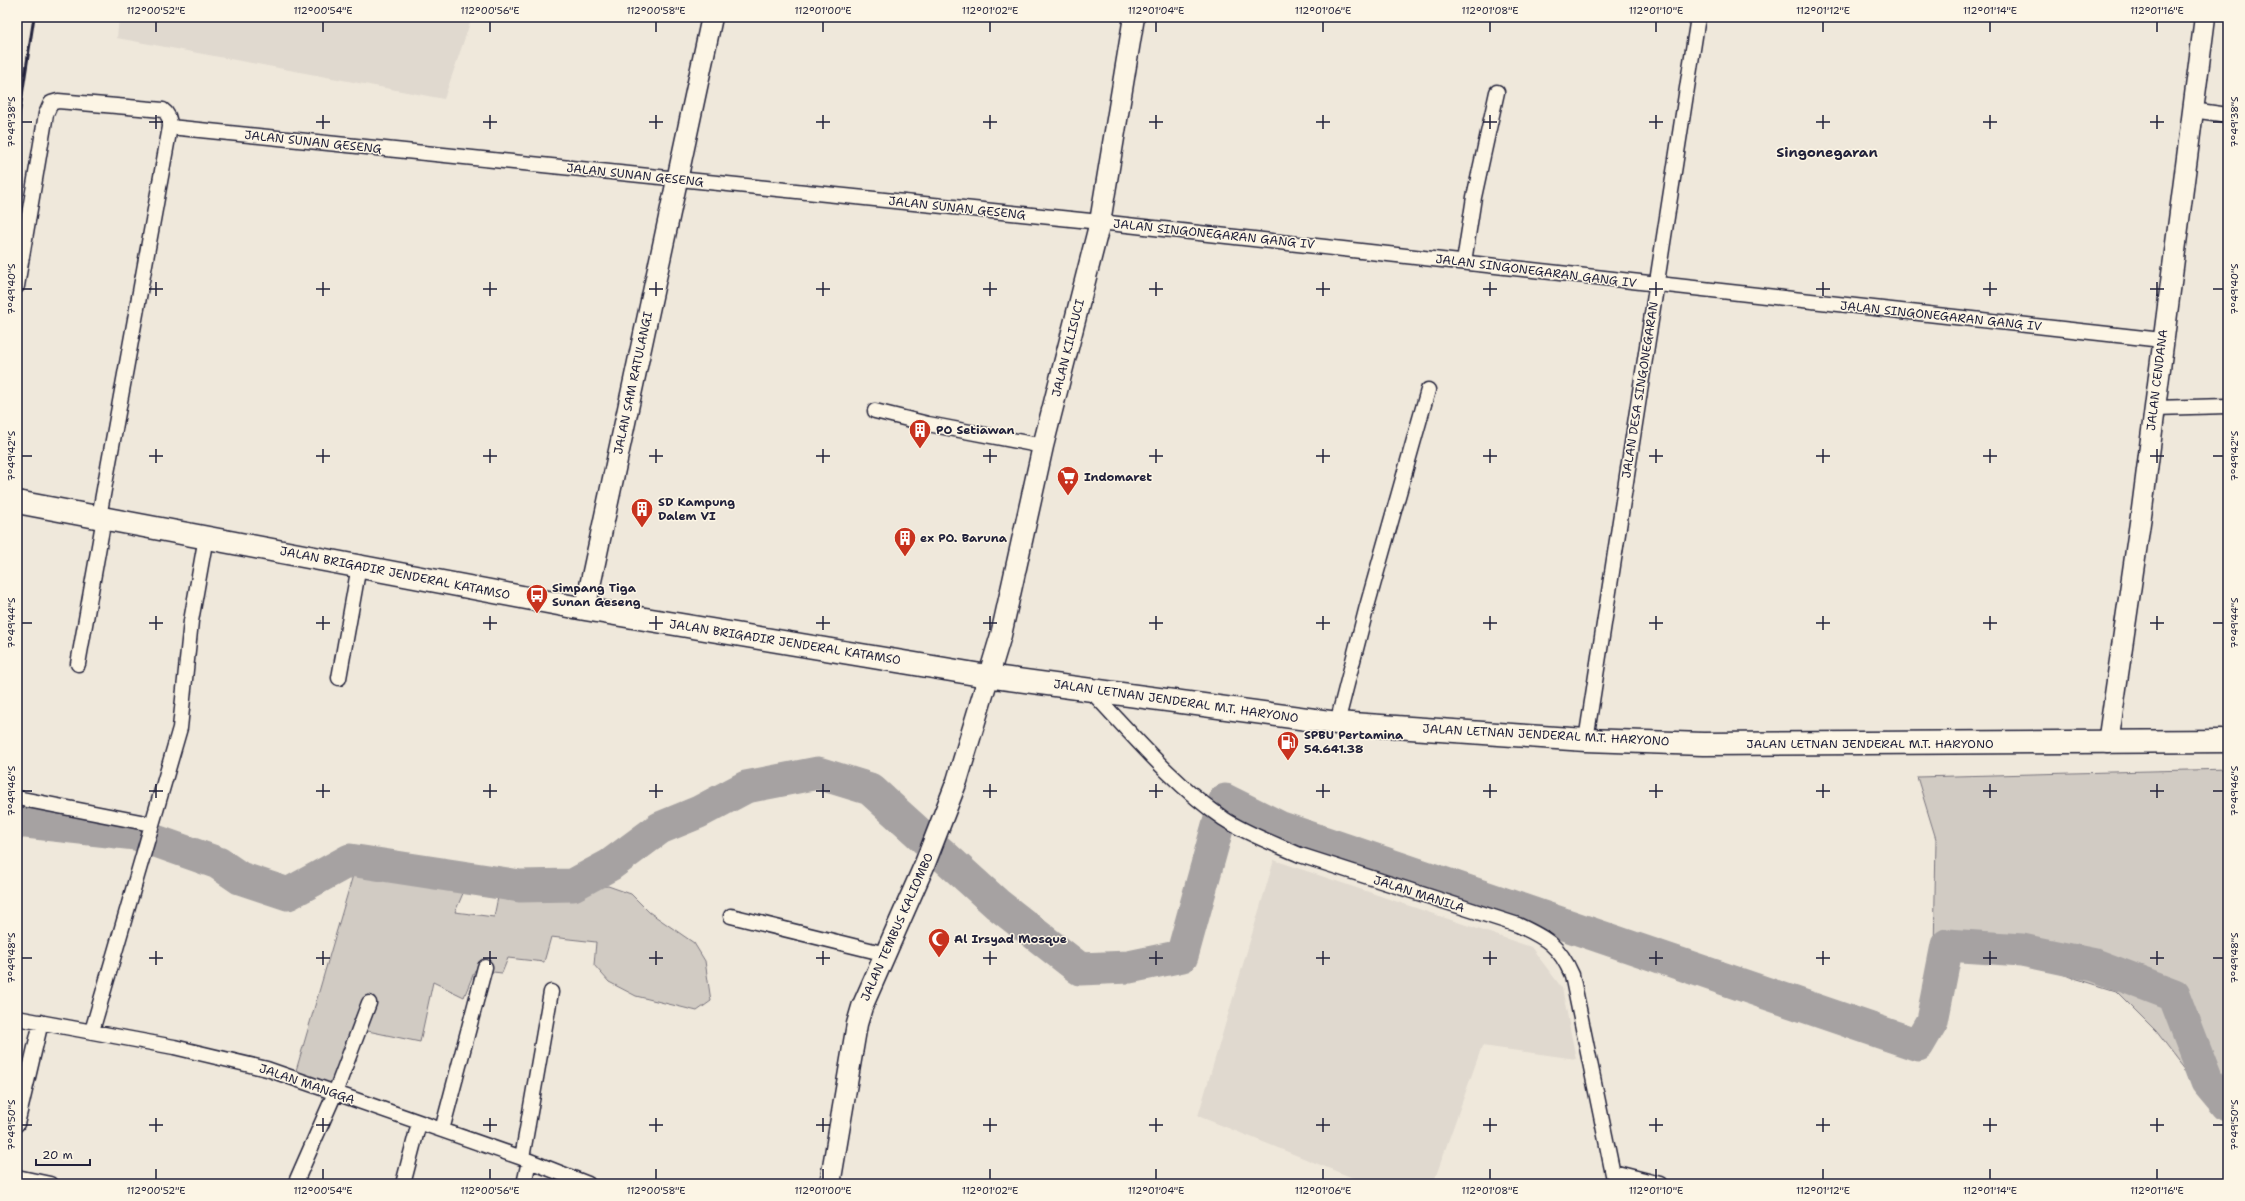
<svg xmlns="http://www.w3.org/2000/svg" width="2245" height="1201" viewBox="0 0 2245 1201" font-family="'Shantell Sans',sans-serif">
<rect width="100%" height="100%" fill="#efe8db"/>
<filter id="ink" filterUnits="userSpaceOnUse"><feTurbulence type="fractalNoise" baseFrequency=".025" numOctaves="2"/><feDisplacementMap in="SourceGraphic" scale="8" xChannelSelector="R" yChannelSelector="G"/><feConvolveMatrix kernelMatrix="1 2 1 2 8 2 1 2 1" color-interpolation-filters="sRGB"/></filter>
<g filter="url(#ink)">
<path fill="#e0d9cf" d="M119,17H472L444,99L117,38Z
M1274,860L1531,947L1562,988L1576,1059L1482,1046L1433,1184H1368L1198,1116Z"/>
<path fill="#d1cbc3" stroke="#7a767f" d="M2228,769V1097L2189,1074L2156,1031L2116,991L2039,967L1934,952L1936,839L1917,777Z
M369,873L413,875L467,884L455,912L494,917L499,892L608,886L631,894L649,912L694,943L705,961L711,1001L697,1011L636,996L609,982L594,965L596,942L551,937L544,962L508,958L502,973L475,970L464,997L433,982L420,1042L363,1030L343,1094L293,1081L353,875Z"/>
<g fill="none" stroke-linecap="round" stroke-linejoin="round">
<path stroke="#a6a2a2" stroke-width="33" d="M17,821L136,834L218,863L240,878L288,894L350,860L520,886L573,885L610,865L660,828L699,812L746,787L818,773L870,789L997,904L1080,969L1129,967L1182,956L1225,800L1279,827L1918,1045L1932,1021L1947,945L2022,950L2095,965L2174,995L2207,1081L2228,1106"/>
<g stroke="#22223b" stroke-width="17">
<path id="street" d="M2192,110L2228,115
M170,127L1100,222L2162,340
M1464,262L1474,197L1497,92
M17,286L46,114L51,103L58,101L163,110C169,114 170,120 170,127L99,517
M2154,408L2228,406
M875,411L928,424L1043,446
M78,664L104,518
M339,678L359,566
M1090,690C1132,734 1173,784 1224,819C1247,834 1275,844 1300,855L1518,925C1546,938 1559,945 1572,975L1615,1184
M1337,723L1366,610L1428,390
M1586,740L1698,17
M17,798L151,824
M731,916L886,954
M17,1018L174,1047L267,1069L522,1158L588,1184
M92,1031L180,728L191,621L206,537
M17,1124L41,1022
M442,1130L485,967
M522,1158L551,992
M1613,1172L1660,1184
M17,1177L50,1184
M295,1184L335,1093L369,1003
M403,1184L419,1123
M524,1184L529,1161"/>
</g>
<g stroke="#22223b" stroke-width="23">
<path id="secondary" d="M585,609L712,17
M2108,743L2142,509L2205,17
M830,1184L857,1024L862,1007L924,866L957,781L1001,635L1043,446L1100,222L1134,17"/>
</g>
<g stroke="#22223b" stroke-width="25">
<path id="primary" d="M17,502L585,609L987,676L1337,723L1586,740L1703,744L2228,741"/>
</g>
<use href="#street" stroke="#fcf5e5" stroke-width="14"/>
<use href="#secondary" stroke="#fcf5e5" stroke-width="20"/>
<use href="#primary" stroke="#fcf5e5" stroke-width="22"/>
<path stroke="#22223b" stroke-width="3" d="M17,128L34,17"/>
</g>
</g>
<path fill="none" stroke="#22223b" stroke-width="1.5" d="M156,22V32M323,22V32M490,22V32M656,22V32M823,22V32M990,22V32M1156,22V32M1323,22V32M1490,22V32M1656,22V32M1823,22V32M1990,22V32M2157,22V32M156,115V129M323,115V129M490,115V129M656,115V129M823,115V129M990,115V129M1156,115V129M1323,115V129M1490,115V129M1656,115V129M1823,115V129M1990,115V129M2157,115V129M22,122H32M149,122H163M316,122H330M483,122H497M649,122H663M816,122H830M983,122H997M1149,122H1163M1316,122H1330M1483,122H1497M1649,122H1663M1816,122H1830M1983,122H1997M2150,122H2164M2213,122H2223M156,282V296M323,282V296M490,282V296M656,282V296M823,282V296M990,282V296M1156,282V296M1323,282V296M1490,282V296M1656,282V296M1823,282V296M1990,282V296M2157,282V296M22,289H32M149,289H163M316,289H330M483,289H497M649,289H663M816,289H830M983,289H997M1149,289H1163M1316,289H1330M1483,289H1497M1649,289H1663M1816,289H1830M1983,289H1997M2150,289H2164M2213,289H2223M156,449V463M323,449V463M490,449V463M656,449V463M823,449V463M990,449V463M1156,449V463M1323,449V463M1490,449V463M1656,449V463M1823,449V463M1990,449V463M2157,449V463M22,456H32M149,456H163M316,456H330M483,456H497M649,456H663M816,456H830M983,456H997M1149,456H1163M1316,456H1330M1483,456H1497M1649,456H1663M1816,456H1830M1983,456H1997M2150,456H2164M2213,456H2223M156,616V630M323,616V630M490,616V630M656,616V630M823,616V630M990,616V630M1156,616V630M1323,616V630M1490,616V630M1656,616V630M1823,616V630M1990,616V630M2157,616V630M22,623H32M149,623H163M316,623H330M483,623H497M649,623H663M816,623H830M983,623H997M1149,623H1163M1316,623H1330M1483,623H1497M1649,623H1663M1816,623H1830M1983,623H1997M2150,623H2164M2213,623H2223M156,784V798M323,784V798M490,784V798M656,784V798M823,784V798M990,784V798M1156,784V798M1323,784V798M1490,784V798M1656,784V798M1823,784V798M1990,784V798M2157,784V798M22,791H32M149,791H163M316,791H330M483,791H497M649,791H663M816,791H830M983,791H997M1149,791H1163M1316,791H1330M1483,791H1497M1649,791H1663M1816,791H1830M1983,791H1997M2150,791H2164M2213,791H2223M156,951V965M323,951V965M490,951V965M656,951V965M823,951V965M990,951V965M1156,951V965M1323,951V965M1490,951V965M1656,951V965M1823,951V965M1990,951V965M2157,951V965M22,958H32M149,958H163M316,958H330M483,958H497M649,958H663M816,958H830M983,958H997M1149,958H1163M1316,958H1330M1483,958H1497M1649,958H1663M1816,958H1830M1983,958H1997M2150,958H2164M2213,958H2223M156,1118V1132M323,1118V1132M490,1118V1132M656,1118V1132M823,1118V1132M990,1118V1132M1156,1118V1132M1323,1118V1132M1490,1118V1132M1656,1118V1132M1823,1118V1132M1990,1118V1132M2157,1118V1132M22,1125H32M149,1125H163M316,1125H330M483,1125H497M649,1125H663M816,1125H830M983,1125H997M1149,1125H1163M1316,1125H1330M1483,1125H1497M1649,1125H1663M1816,1125H1830M1983,1125H1997M2150,1125H2164M2213,1125H2223M156,1169V1179M323,1169V1179M490,1169V1179M656,1169V1179M823,1169V1179M990,1169V1179M1156,1169V1179M1323,1169V1179M1490,1169V1179M1656,1169V1179M1823,1169V1179M1990,1169V1179M2157,1169V1179"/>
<defs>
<g id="building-pin" transform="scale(1.15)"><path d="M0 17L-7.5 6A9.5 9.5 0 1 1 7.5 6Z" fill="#c8321e" stroke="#fcf5e5"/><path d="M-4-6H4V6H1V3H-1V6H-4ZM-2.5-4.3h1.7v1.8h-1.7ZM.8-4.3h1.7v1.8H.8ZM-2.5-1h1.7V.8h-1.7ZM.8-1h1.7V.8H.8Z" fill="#fff"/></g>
<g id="supermarket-pin" transform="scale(1.15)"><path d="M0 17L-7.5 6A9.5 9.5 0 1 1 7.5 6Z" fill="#c8321e" stroke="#fcf5e5"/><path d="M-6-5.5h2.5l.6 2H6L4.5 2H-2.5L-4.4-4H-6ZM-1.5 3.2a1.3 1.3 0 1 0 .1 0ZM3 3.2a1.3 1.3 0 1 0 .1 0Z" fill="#fff"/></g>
<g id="bus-pin" transform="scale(1.15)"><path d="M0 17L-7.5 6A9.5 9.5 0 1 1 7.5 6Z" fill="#c8321e" stroke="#fcf5e5"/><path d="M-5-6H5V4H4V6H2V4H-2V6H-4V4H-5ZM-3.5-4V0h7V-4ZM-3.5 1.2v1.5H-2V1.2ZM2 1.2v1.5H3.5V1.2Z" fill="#fff"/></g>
<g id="fuel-pin" transform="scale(1.15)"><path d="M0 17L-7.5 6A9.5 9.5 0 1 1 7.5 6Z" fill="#c8321e" stroke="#fcf5e5"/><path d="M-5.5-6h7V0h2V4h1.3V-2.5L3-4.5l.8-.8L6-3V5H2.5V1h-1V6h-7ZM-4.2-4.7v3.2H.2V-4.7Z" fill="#fff"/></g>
<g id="mosque-pin" transform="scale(1.15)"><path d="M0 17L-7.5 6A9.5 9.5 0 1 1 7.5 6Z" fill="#c8321e" stroke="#fcf5e5"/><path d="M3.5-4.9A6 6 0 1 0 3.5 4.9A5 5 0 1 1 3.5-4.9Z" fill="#fff"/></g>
</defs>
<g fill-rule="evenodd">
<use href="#building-pin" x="920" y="430"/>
<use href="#supermarket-pin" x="1068" y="477"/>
<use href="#building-pin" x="642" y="509"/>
<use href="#building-pin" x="905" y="538"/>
<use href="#bus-pin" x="537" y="595"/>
<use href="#fuel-pin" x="1288" y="742"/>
<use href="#mosque-pin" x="939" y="939"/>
</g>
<g text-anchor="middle" stroke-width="3" stroke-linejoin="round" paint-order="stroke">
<g font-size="12" fill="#22223b" stroke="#fcf5e5">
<text transform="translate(313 142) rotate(6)" y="4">JALAN SUNAN GESENG</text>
<text transform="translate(635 175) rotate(6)" y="4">JALAN SUNAN GESENG</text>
<text transform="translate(957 208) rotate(6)" y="4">JALAN SUNAN GESENG</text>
<text transform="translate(1214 234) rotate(6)" y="4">JALAN SINGONEGARAN GANG IV</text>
<text transform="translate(1536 271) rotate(7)" y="4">JALAN SINGONEGARAN GANG IV</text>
<text transform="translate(1941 316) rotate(6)" y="4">JALAN SINGONEGARAN GANG IV</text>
<text transform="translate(1068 348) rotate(-76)" y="4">JALAN KILISUCI</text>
<text transform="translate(2157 380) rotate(-83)" y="4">JALAN CENDANA</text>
<text transform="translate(633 383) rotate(-78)" y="4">JALAN SAM RATULANGI</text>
<text transform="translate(1640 390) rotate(-81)" y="4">JALAN DESA SINGONEGARAN</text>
<text transform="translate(395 573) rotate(11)" y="4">JALAN BRIGADIR JENDERAL KATAMSO</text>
<text transform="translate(785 642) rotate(9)" y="4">JALAN BRIGADIR JENDERAL KATAMSO</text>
<text transform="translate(1176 701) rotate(8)" y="4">JALAN LETNAN JENDERAL M.T. HARYONO</text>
<text transform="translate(1546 735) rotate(3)" y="4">JALAN LETNAN JENDERAL M.T. HARYONO</text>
<text x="1870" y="748">JALAN LETNAN JENDERAL M.T. HARYONO</text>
<text transform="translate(1419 894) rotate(18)" y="4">JALAN MANILA</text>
<text transform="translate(897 927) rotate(-66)" y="4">JALAN TEMBUS KALIOMBO</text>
<text transform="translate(307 1084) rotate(19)" y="4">JALAN MANGGA</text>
</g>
<g font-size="12" font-weight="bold" fill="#22223b" stroke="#fcf5e5" text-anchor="start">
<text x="936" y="434">PO Setiawan</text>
<text x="1084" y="481">Indomaret</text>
<text x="658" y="506">SD Kampung<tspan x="658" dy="14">Dalem VI</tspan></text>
<text x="920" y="542">ex PO. Baruna</text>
<text x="552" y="592">Simpang Tiga<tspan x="552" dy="14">Sunan Geseng</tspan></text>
<text x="1304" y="739">SPBU Pertamina<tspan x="1304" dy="14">54.641.38</tspan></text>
<text x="954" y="943">Al Irsyad Mosque</text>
</g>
<g font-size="14" font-weight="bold" fill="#22223b" stroke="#fcf5e5">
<text x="1827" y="157">Singonegaran</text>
</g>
</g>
<rect width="2245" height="1201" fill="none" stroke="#fcf5e5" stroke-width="44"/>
<path d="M36 1159v6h54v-6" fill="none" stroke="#22223b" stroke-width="2"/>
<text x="42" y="1159" font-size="12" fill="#22223b" stroke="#fcf5e5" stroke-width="3" paint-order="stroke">20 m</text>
<rect x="22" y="22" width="2201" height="1157" fill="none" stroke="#22223b" stroke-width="1.5"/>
<g font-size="10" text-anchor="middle" fill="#22223b">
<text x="156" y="14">112°00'52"E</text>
<text x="323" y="14">112°00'54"E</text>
<text x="490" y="14">112°00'56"E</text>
<text x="656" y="14">112°00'58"E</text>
<text x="823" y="14">112°01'00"E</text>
<text x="990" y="14">112°01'02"E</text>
<text x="1156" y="14">112°01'04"E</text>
<text x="1323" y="14">112°01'06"E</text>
<text x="1490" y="14">112°01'08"E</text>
<text x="1656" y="14">112°01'10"E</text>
<text x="1823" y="14">112°01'12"E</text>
<text x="1990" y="14">112°01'14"E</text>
<text x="2157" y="14">112°01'16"E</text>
<text transform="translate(11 122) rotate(-90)" y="4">7°49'38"S</text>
<text transform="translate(2234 122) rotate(-90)" y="4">7°49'38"S</text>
<text transform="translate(11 289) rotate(-90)" y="4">7°49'40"S</text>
<text transform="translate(2234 289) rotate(-90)" y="4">7°49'40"S</text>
<text transform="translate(11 456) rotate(-90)" y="4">7°49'42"S</text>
<text transform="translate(2234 456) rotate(-90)" y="4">7°49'42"S</text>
<text transform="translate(11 623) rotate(-90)" y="4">7°49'44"S</text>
<text transform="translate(2234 623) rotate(-90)" y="4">7°49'44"S</text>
<text transform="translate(11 791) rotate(-90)" y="4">7°49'46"S</text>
<text transform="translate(2234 791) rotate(-90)" y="4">7°49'46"S</text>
<text transform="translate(11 958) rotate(-90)" y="4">7°49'48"S</text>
<text transform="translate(2234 958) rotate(-90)" y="4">7°49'48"S</text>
<text transform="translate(11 1125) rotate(-90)" y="4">7°49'50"S</text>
<text transform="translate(2234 1125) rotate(-90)" y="4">7°49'50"S</text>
<text x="156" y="1194">112°00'52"E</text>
<text x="323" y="1194">112°00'54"E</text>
<text x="490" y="1194">112°00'56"E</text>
<text x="656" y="1194">112°00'58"E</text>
<text x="823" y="1194">112°01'00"E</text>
<text x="990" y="1194">112°01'02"E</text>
<text x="1156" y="1194">112°01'04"E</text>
<text x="1323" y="1194">112°01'06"E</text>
<text x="1490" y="1194">112°01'08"E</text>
<text x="1656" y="1194">112°01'10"E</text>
<text x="1823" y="1194">112°01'12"E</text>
<text x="1990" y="1194">112°01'14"E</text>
<text x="2157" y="1194">112°01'16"E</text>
</g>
</svg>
